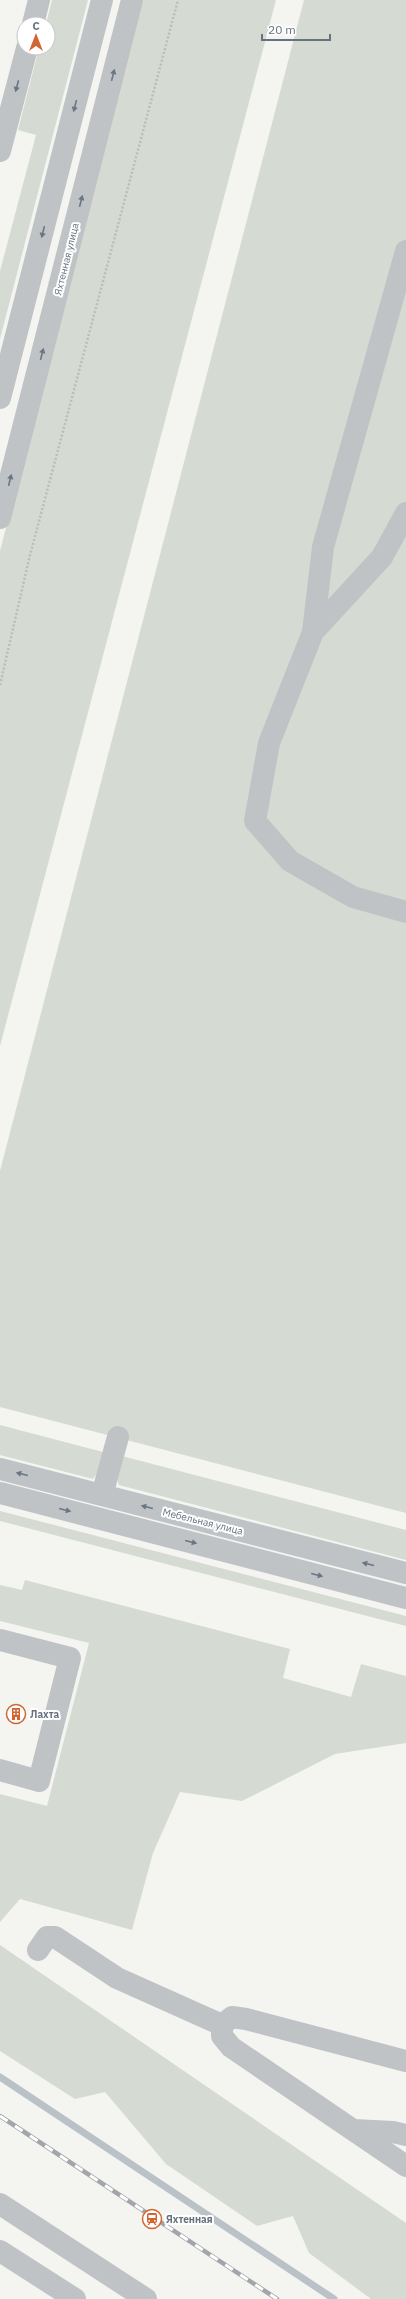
<svg xmlns="http://www.w3.org/2000/svg" width="406" height="2299" viewBox="0 0 406 2299" font-family="'IBM Plex Sans',sans-serif">
<rect width="100%" height="100%" fill="#f4f4f1"/>
<path fill="#d5dbd2" d="M52,0H88L0,339V271L36,135L18,130L39,48H48V24H46Z
M142,0H276L0,1046V551Z
M304,0H406V1513L0,1407V1171Z
M0,1425L103,1452L98,1472L93,1479L0,1455Z
M122,1456L406,1530V1560L119,1485L116,1476Z
M0,1511L406,1616V1626L0,1521Z
M25,1580L290,1649L283,1678L351,1697L361,1664L406,1676V1743L335,1754L242,1801L180,1792L153,1853L132,1930L20,1899L0,1922V1794L47,1806L89,1643L0,1621V1585L22,1590Z
M0,1945L406,2223V2299H371L309,2253L293,2216L257,2226L166,2164L105,2092L75,2099L0,2051Z"/>
<g fill="none" stroke-linecap="round" stroke-linejoin="round">
<path stroke="#bac2c8" stroke-width="7" d="M0,2077L334,2299"/>
<path stroke="#babcbe" stroke-width="2.5" stroke-dasharray="2 2" stroke-linecap="butt" d="M0,685L30,555L178,0"/>
<path stroke="#c0c3c6" stroke-width="22" d="M33,24L39,0
M0,151L27,48
M406,251L323,547L313,632L269,743L255,821L290,861L353,897L406,912
M0,398L102,0
M0,518L132,0
M313,632L382,557L406,513
M0,1469L406,1573
M0,1493L406,1598
M102,1495L118,1437
M0,1640L70,1658L39,1781L0,1770
M38,1950L47,1937H55L117,1978L222,2025
M406,2061L246,2019L232,2017L222,2025V2036L231,2047L406,2166
M354,2130L393,2132L406,2135
M0,2204L146,2299
M0,2251L75,2299"/>
<g stroke="#a2a6ab" stroke-width="4.5">
<path id="rail" d="M0,2116L277,2299"/>
</g>
<use href="#rail" stroke="#fff" stroke-width="3" stroke-dasharray="9" stroke-linecap="butt"/>
</g>
<defs><path id="oneway-solid" d="M-6-.8H1V-3.2L6.5 0L1 3.2V.8H-6Z"/></defs>
<g fill="#6a7683">
<use href="#oneway-solid" transform="translate(113 75) rotate(-76)"/>
<use href="#oneway-solid" transform="translate(17 86) rotate(105)"/>
<use href="#oneway-solid" transform="translate(75 106) rotate(104)"/>
<use href="#oneway-solid" transform="translate(81 201) rotate(-76)"/>
<use href="#oneway-solid" transform="translate(43 232) rotate(104)"/>
<use href="#oneway-solid" transform="translate(42 354) rotate(-76)"/>
<use href="#oneway-solid" transform="translate(10 480) rotate(-76)"/>
<use href="#oneway-solid" transform="translate(22 1474) rotate(-166)"/>
<use href="#oneway-solid" transform="translate(147 1507) rotate(-166)"/>
<use href="#oneway-solid" transform="translate(65 1510) rotate(14)"/>
<use href="#oneway-solid" transform="translate(191 1542) rotate(14)"/>
<use href="#oneway-solid" transform="translate(368 1564) rotate(-166)"/>
<use href="#oneway-solid" transform="translate(317 1575) rotate(14)"/>
</g>
<defs>
<g id="building-ring" transform="scale(1)"><circle r="9.5" fill="#fff" stroke="#d36532" stroke-width="1.5"/><path d="M-4-6H4V6H1V3H-1V6H-4ZM-2.5-4.3h1.7v1.8h-1.7ZM.8-4.3h1.7v1.8H.8ZM-2.5-1h1.7V.8h-1.7ZM.8-1h1.7V.8H.8Z" fill="#d36532"/></g>
<g id="station-ring" transform="scale(1)"><circle r="9.5" fill="#fff" stroke="#d36532" stroke-width="1.5"/><path d="M-3-6H3Q5-6 5-4V2Q5 4 3 4L4.5 6H3L1.5 4h-3L-3 6H-4.5L-3 4Q-5 4-5 2V-4Q-5-6-3-6ZM-3.5-4v3h7v-3ZM-3.5 1v1.5H-2V1ZM2 1v1.5H3.5V1Z" fill="#d36532"/></g>
</defs>
<g fill-rule="evenodd">
<use href="#building-ring" x="16" y="1714"/>
<use href="#station-ring" x="152" y="2219"/>
</g>
<g text-anchor="middle" stroke-width="4" stroke-linejoin="round" paint-order="stroke">
<g font-size="10" fill="#66727f" stroke="#fff">
<text transform="translate(66 259) rotate(-76)" y="4">Яхтенная улица</text>
<text transform="translate(203 1521) rotate(14)" y="4">Мебельная улица</text>
</g>
<g font-size="10" font-weight="bold" fill="#66727f" stroke="#fff" text-anchor="start">
<text x="30" y="1718">Лахта</text>
<text x="166" y="2223">Яхтенная</text>
</g>
</g>
<g transform="translate(36 36)"><circle r="19" fill="#ffffff" stroke="#c2c7cc"/>
<path d="M0-3L7 15L0 10L-7 15Z" fill="#d36532"/>
<text y="-6" font-size="11" font-weight="bold" text-anchor="middle" fill="#66727f">С</text>
</g>
<path d="M262 34v6h68v-6" fill="none" stroke="#66727f" stroke-width="2"/>
<text x="268" y="34" font-size="12" fill="#66727f" stroke="#ffffff" stroke-width="3" paint-order="stroke">20 m</text>
</svg>
